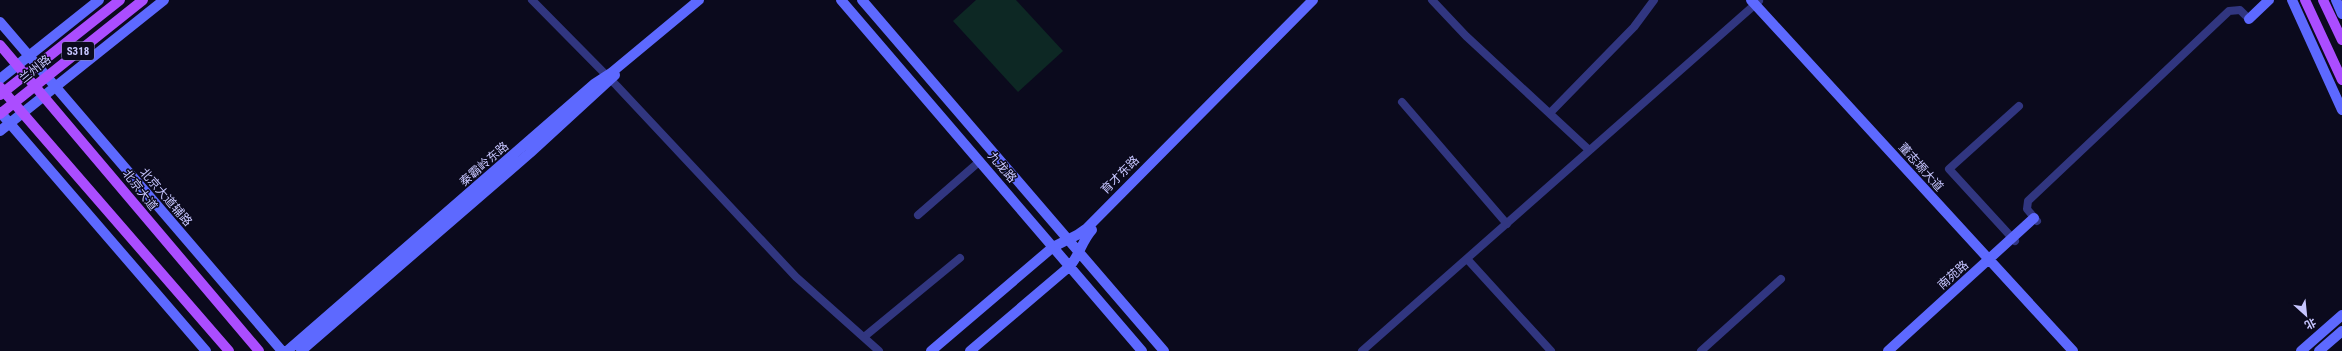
<svg xmlns="http://www.w3.org/2000/svg" width="2342" height="351" viewBox="0 0 2342 351" font-family="'Roboto Condensed','Noto Sans SC',sans-serif">
<rect width="100%" height="100%" fill="#0b0a1d"/>
<path fill="#0d2824" d="M976,0H1016L1063,51L1018,92L953,21Z"/>
<g fill="none" stroke-linecap="round" stroke-linejoin="round">
<path stroke="#313680" stroke-width="8" d="M532,0L617,86L796,277L879,351
M1432,0L1466,36L1589,150
M1402,102L1507,224
M1550,113L1634,27L1654,0
M918,215L980,161
M2037,221L2027,209L2028,201L2229,11L2240,10L2249,19
M2015,241L1949,169L2019,106
M1468,260L1551,351
M864,337L960,258
M1362,351L1759,1
M1701,351L1781,279"/>
<path stroke="#5d69ff" stroke-width="10" d="M841,0L1142,351
M862,0L1164,351
M1751,0L2073,351
M2292,0L2342,110
M2336,0L2342,14
M2249,19L2269,0
M0,22L282,351
M0,79L99,0
M0,112L206,351
M0,131L164,0
M287,351L594,84L611,73L699,0
M301,351L530,153L615,75
M931,351L1053,247L1077,235L1087,228L1313,0
M970,351L1070,266C1080,254 1082,241 1092,230
M1888,351L2034,218
M2301,351L2342,315
M2319,351L2342,331"/>
<path stroke="#ab4dff" stroke-width="10" d="M2305,0L2342,80
M2323,0L2342,40
M0,45L259,351
M0,87L229,351
M0,95L120,0
M0,114L143,0"/>
</g>
<g text-anchor="middle" stroke-width="3" stroke-linejoin="round" paint-order="stroke">
<rect fill="#0b0a1d" stroke="#8f8ebb" stroke-width="1" x="62" y="42" width="32" height="18" rx="3"/>
<g font-size="11" font-weight="bold" fill="#c7c6ff">
<text x="78" y="55">S318</text>
</g>
<g font-size="12" fill="#c7c6ff" stroke="#0b0a1d">
<text transform="translate(35 69) rotate(-39)" y="4">兰州路</text>
<text transform="translate(484 164) rotate(-41)" y="4">秦霸岭东路</text>
<text transform="translate(1002 167) rotate(49)" y="4">九龙路</text>
<text transform="translate(1921 167) rotate(48)" y="4">董志塬大道</text>
<text transform="translate(1120 175) rotate(-45)" y="4">育才东路</text>
<text transform="translate(140 190) rotate(52)" y="4">北京大道</text>
<text transform="translate(166 197) rotate(49)" y="4">北京大道辅路</text>
<text transform="translate(1953 275) rotate(-42)" y="4">南苑路</text>
</g>
</g>
<g transform="translate(2306 315) rotate(153)" stroke="#0b0a1d" stroke-width="3" paint-order="stroke">
<path d="M0-3L7 15L0 10L-7 15Z" fill="#c7c6ff"/>
<text y="-6" font-size="11" font-weight="bold" text-anchor="middle" fill="#c7c6ff">北</text>
</g>
</svg>
